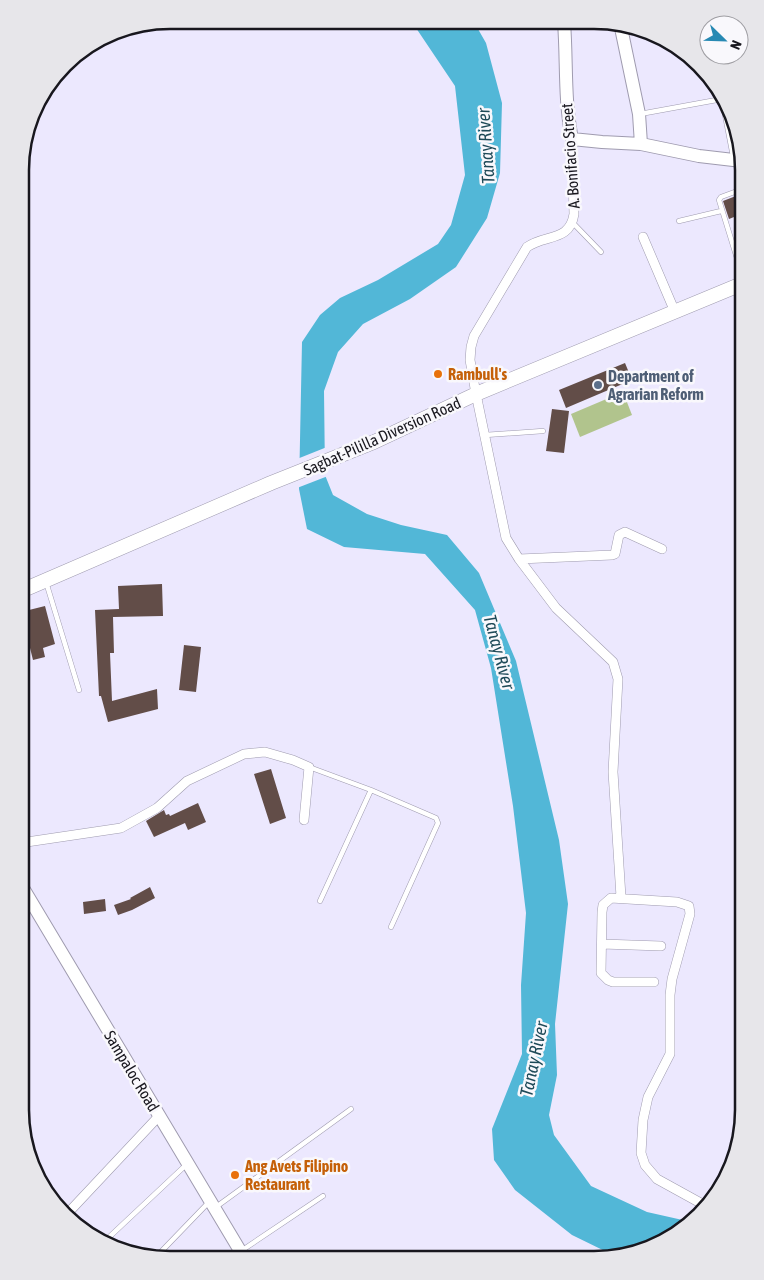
<svg xmlns="http://www.w3.org/2000/svg" width="764" height="1280" viewBox="0 0 764 1280" font-family="'Asap Condensed',sans-serif">
<rect width="100%" height="100%" fill="#ece8fe"/>
<path fill="#b1c48d" d="M623,392L632,415L580,437L571,414Z"/>
<path fill="#52b7d7" d="M412,22H474L486,43L502,103L500,173L487,218L456,267L410,299L363,324L338,352L324,391L325,475L333,495L367,514L401,525L447,535L479,573L516,661L559,840L568,904L555,1024L557,1075L549,1115L554,1135L591,1186L647,1212L687,1221L651,1249L615,1256L572,1235L515,1190L494,1160L492,1129L522,1054L521,985L526,913L513,806L491,668L475,610L425,554L344,547L307,529L299,489L302,342L320,315L340,298L378,280L438,244L451,225L465,175L455,86Z"/>
<path fill="#ece8fe" d="M327,447L328,476L297,488V459Z"/>
<path fill="#624d48" d="M741,194L744,203V213L729,219L723,201Z
M625,363L632,380L566,408L559,390Z
M552,409L569,411L564,453L546,451Z
M162,584L163,616L113,617L114,653H110L112,701L157,689L158,709L108,722L101,696H99L95,610L119,609L118,586Z
M45,606L55,644L43,648L45,657L33,660L21,612Z
M184,645L201,647L196,692L179,690Z
M271,769L286,818L270,824L254,774Z
M198,803L206,822L188,830L185,823L154,837L146,821L164,810L166,815L169,814L170,816Z
M150,887L155,898L132,910L118,915L114,905L131,899L130,898Z
M105,899L106,911L84,914L83,902Z"/>
<g fill="none" stroke-linecap="round" stroke-linejoin="round">
<g stroke="#9f9baf" stroke-width="5.5">
<path id="lane" d="M640,114L722,99
M740,190L721,197L719,200L744,281
M679,221L721,211
M573,223L601,252
M485,435L543,431
M46,582L79,690
M309,767L371,790L436,818L438,823L391,927
M320,901L371,790
M216,1207L351,1109
M106,1240L187,1164
M241,1251L323,1196
M154,1259L209,1202"/>
</g>
<g stroke="#9f9baf" stroke-width="10">
<path id="street" d="M725,103L736,160
M572,139L574,214C570,242 545,234 527,247L474,336L471,347L470,360L476,394L506,538L519,559L556,608L613,662L618,679L613,772L621,897
M643,237L675,312
M519,559L612,555L615,554L619,535L625,532L662,549
M20,843L121,828L157,808L187,781L244,754L265,752L293,760L309,767L304,820
M602,944L661,946
M654,982H613L608,980L601,973L602,912L603,905L611,898L677,902L689,906L690,914L672,979L670,995V1054L648,1097L643,1120L641,1153L645,1165L657,1179L706,1206
M67,1214L159,1116"/>
</g>
<g stroke="#9f9baf" stroke-width="14">
<path id="secondary" d="M564,22C567,61 564,100 572,139L602,142L641,144L699,156L742,161
M620,23L639,114L641,144
M20,883L245,1259"/>
</g>
<g stroke="#9f9baf" stroke-width="15">
<path id="primary" d="M21,591L271,483L374,442L476,394L744,283"/>
</g>
<use href="#lane" stroke="#fff" stroke-width="4.5"/>
<use href="#street" stroke="#fff" stroke-width="9"/>
<use href="#secondary" stroke="#fff" stroke-width="12"/>
<use href="#primary" stroke="#fff" stroke-width="14"/>
</g>
<g fill="#e8710a" stroke="#f9f8fc" stroke-width="2">
<circle cx="438" cy="374" r="5"/>
<circle cx="235" cy="1175" r="5"/>
</g>
<circle fill="#5c6f8a" stroke="#f9f8fc" stroke-width="2" cx="598" cy="385" r="5"/>
<g text-anchor="middle" stroke-width="5" stroke-linejoin="round" paint-order="stroke">
<g font-size="16" fill="#18171e" stroke="#f9f8fc">
<text transform="translate(570 156) rotate(-94)" y="6">A. Bonifacio Street</text>
<text transform="translate(382 436) rotate(-24)" y="6">Sagbat-Pililla Diversion Road</text>
<text transform="translate(132 1071) rotate(59)" y="6">Sampaloc Road</text>
</g>
<g font-size="16" font-weight="bold" fill="#c56008" stroke="#f9f8fc" text-anchor="start">
<text x="448" y="380">Rambull's</text>
<text x="245" y="1172">Ang Avets Filipino<tspan x="245" dy="18">Restaurant</tspan></text>
</g>
<g font-size="16" font-weight="bold" fill="#4e5e75" stroke="#f9f8fc" text-anchor="start">
<text x="608" y="382">Department of<tspan x="608" dy="18">Agrarian Reform</tspan></text>
</g>
<g font-size="18" font-style="italic" fill="#1e4a58" stroke="#f9f8fc">
<text transform="translate(486 146) rotate(-94)" y="6">Tanay River</text>
<text transform="translate(499 652) rotate(75)" y="6">Tanay River</text>
<text transform="translate(534 1059) rotate(-78)" y="6">Tanay River</text>
</g>
</g>
<path d="M0 0H764V1280H0ZM170 29H594A141 141 0 0 1 735 170V1110A141 141 0 0 1 594 1251H170A141 141 0 0 1 29 1110V170A141 141 0 0 1 170 29Z" fill="#e7e6ea" fill-rule="evenodd"/>
<path fill="none" stroke="#18171e" stroke-width="2.5" d="M170 29H594A141 141 0 0 1 735 170V1110A141 141 0 0 1 594 1251H170A141 141 0 0 1 29 1110V170A141 141 0 0 1 170 29Z"/>
<g transform="translate(724 40) rotate(113)"><circle r="24" fill="#f9f8fc" stroke="#9f9ea3"/>
<path d="M0-4L9 19L0 12L-9 19Z" fill="#2789b3"/>
<text y="-8" font-size="14" font-weight="bold" text-anchor="middle" fill="#18171e">N</text>
</g>
</svg>
